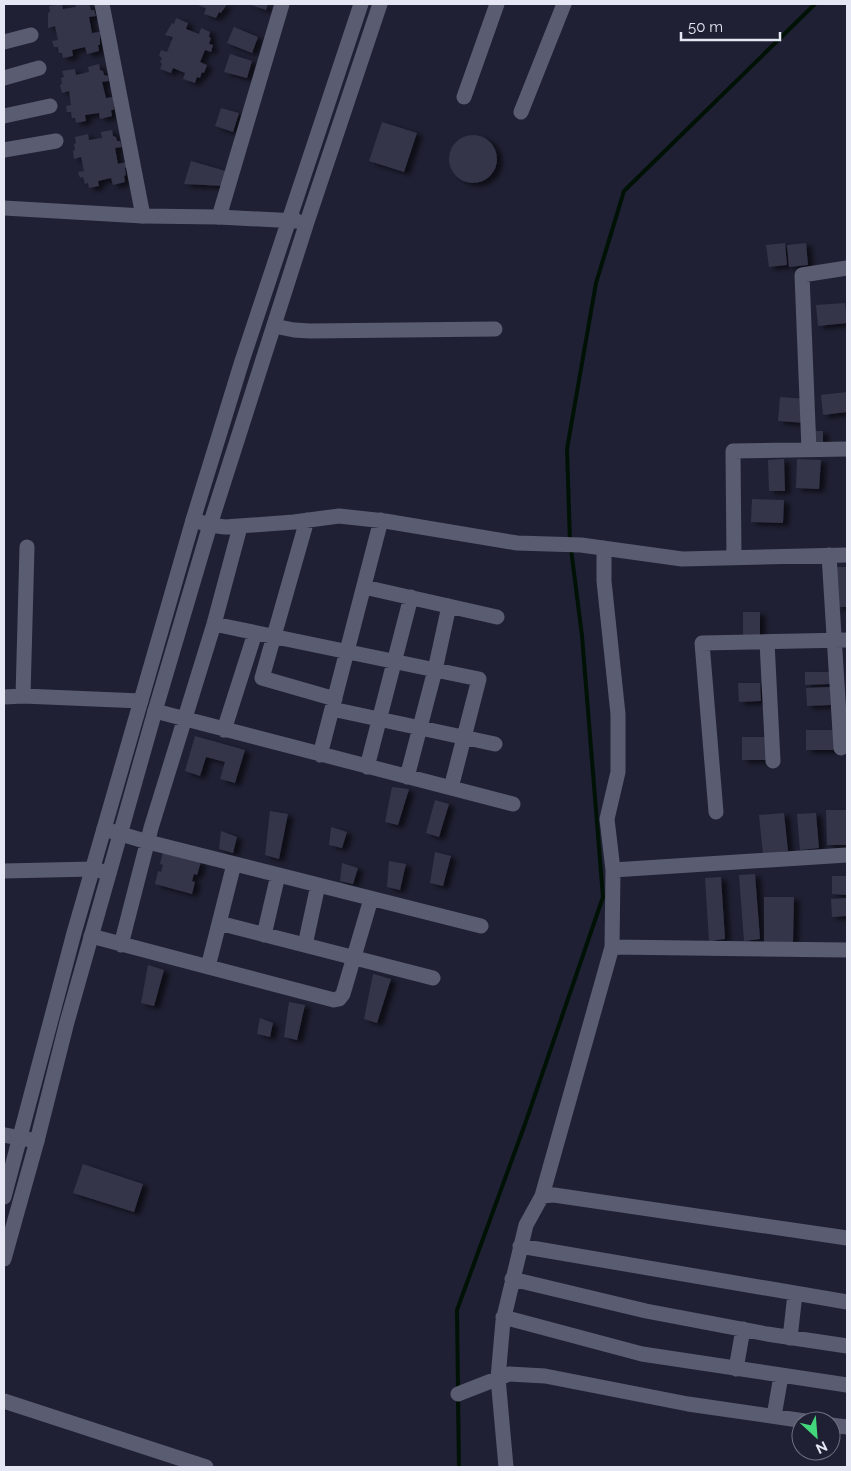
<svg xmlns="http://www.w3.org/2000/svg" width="851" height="1471" viewBox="0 0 851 1471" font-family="Raleway,sans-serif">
<defs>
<filter id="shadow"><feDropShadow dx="5.5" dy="3" stdDeviation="2.5" flood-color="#0009"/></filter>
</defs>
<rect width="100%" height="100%" fill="#1f2033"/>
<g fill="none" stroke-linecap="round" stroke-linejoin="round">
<path stroke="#001205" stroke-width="4" d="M570,542L567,449L596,283L624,191L815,4
M458,1390L457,1310L525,1124L603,897L582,636L571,549
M458,1397L459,1467"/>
</g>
<path fill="#34354a" filter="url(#shadow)" d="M62,4L63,9L76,7L75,4H87L90,6L91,10H94L96,16L89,17L92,33L100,32V45H98L99,51L87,54L85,47L72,50L73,56L63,58L62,53H59L58,47H54L52,41L58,40L55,26L48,28V13L50,12L49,6Z
M195,4H227L221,13L219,12L216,18L204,14L206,8Z
M248,4H268L266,10Z
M176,18L188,23L186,29L199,34L201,28L210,32L209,37L211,38L209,44L213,45L211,52L205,50L200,62L207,65L204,73L202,72L200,78L197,77L195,83L183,79L185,73L173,68L171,73L160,69L162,64L160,62L162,58L159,56L161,50L167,52L173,37L165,35L172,23L174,24Z
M234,27L258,37L252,53L227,43Z
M230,54L252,61L247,78L224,72Z
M99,64L100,70L103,71L104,75L108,76L109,81L102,82L106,98L113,97L114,110H111L112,116L100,119L99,113L85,115L86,121L76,123L75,118H72L71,112H67L66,106L71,105L69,91L62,93L60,85L62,84L61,78L64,77L62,71L75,69L76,75L89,72L88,67Z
M221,108L239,113L233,132L215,126Z
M382,122L417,133L404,172L369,161Z
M112,130L113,136L116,137L117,141H120L122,147L115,148L118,164L126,162L127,168H125L126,175L124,176L125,182L113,185L111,178L98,181L99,186L89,188L88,183L85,184L83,177L80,178L78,172L84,171L81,157L74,159L73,151L75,150L74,144L76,143L75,137L88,134L89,140L102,138L101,132Z
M449 159a24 24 0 1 1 48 0a24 24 0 1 1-48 0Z
M191,161L229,172L225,186L184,184Z
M785,243L787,265L769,267L766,245Z
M806,243L808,265L789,267L787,245Z
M845,303L847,323L818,326L816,305Z
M847,392V412L823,415L821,395Z
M780,397L807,399L805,423L778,421Z
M815,431H823V442H816Z
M784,459L785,491H769L768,460Z
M797,459L821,460L819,489L796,488Z
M752,499L784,500L783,523L751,522Z
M837,567H847V607H837Z
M743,612H760V636H743Z
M805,672H830V684L805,685Z
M738,683H760L761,701L739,702Z
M830,687L831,705L807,706L806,688Z
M806,730H835V750H806Z
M195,736L245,750L235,783L220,779L225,762L206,757L200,776L185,771Z
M742,737H766V760H742Z
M392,787L409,789L398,825L385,822Z
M435,800L449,804L439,837L426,833Z
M826,810H847V845H827Z
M270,811L288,814L279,859L265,855Z
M784,813L788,851L763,854L759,815Z
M816,813L819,848L800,850L797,814Z
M331,827L347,832L342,848L329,845Z
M221,831L237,837L233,853L219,849Z
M163,852L201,862L197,875L194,874L192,881L195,882L192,894L155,884L158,871L161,872L163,865L160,864Z
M435,852L451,856L443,886L430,883Z
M389,861L406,864L400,890L387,887Z
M342,863L358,868L353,884L340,881Z
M755,874L760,939L744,941L739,875Z
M832,876H847V895L832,894Z
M721,877L725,939L709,941L705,878Z
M764,897H794L793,942H764Z
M847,898V916L832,917L831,899Z
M148,965L164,970L154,1006L141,1003Z
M373,974L391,979L377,1023L364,1019Z
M289,1002L305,1005L297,1040L284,1037Z
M260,1018L273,1023L270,1037L257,1034Z
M83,1164L143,1184L134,1212L73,1193Z"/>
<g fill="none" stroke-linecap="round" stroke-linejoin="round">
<path stroke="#5a5c72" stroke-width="15" d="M102,4L143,216
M4,42L31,35
M4,78L39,68
M464,97L497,4
M521,112L564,4
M4,116L50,106
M4,150L56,141
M219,217L282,4
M274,326L294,330L310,331L495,329
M809,450L802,275L847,268
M193,520L210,525L225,527L294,522L339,516L385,521L517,543L581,545L682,559L847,555
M307,520L262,678L335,699
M604,548V581L618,714V772L607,819L613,870L612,947L847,950
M829,555L841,748
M734,557L733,451L847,449
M364,587L497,617
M214,624L479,679L451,788
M767,642L773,761
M23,696L27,547
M4,697L23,696L141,701
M332,709L495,744
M155,711L513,804
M224,730L255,633
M320,755L381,520
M367,767L411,597
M407,777L435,670L449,606
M716,812L702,643L847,640
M104,829L148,842L481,926
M613,870L847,855
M4,871L93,869L109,873
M219,923L433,978
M264,935L278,875
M91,936L334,1000L339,999L343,994L371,899
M121,945L151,828L214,624L240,527
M305,945L318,885
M208,967L234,864
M4,1135L37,1141
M542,1196L554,1195L847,1238
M520,1246L847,1302
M512,1279L646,1311L767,1334L847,1346
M503,1317L642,1354L847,1385
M790,1338L795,1294
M736,1369L743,1329
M458,1394L509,1374L545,1376L688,1404L805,1421
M4,1401L206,1467
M774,1416L781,1376
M831,1425L847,1427
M506,1467L498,1378L503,1321L526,1225L542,1196L612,947"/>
<path stroke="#5a5c72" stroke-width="15" d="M4,208L143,216L219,217L297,221
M4,1197L74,933L193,520L242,361L361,4
M4,1259L37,1141L67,1022L155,711L210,525L307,222L380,4"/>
</g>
<rect width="851" height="1471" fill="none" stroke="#e6e7f5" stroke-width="10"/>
<g transform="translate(816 1436) rotate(154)"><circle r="24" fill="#1f2033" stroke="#6f7081"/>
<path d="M0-4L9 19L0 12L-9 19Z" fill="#42d77b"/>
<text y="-8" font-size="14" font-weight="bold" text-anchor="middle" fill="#e6e7f5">N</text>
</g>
<path d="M681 32v8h99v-8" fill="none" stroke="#e6e7f5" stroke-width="2.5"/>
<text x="688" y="32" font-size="15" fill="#e6e7f5" stroke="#1f2033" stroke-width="4" paint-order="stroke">50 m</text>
</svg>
